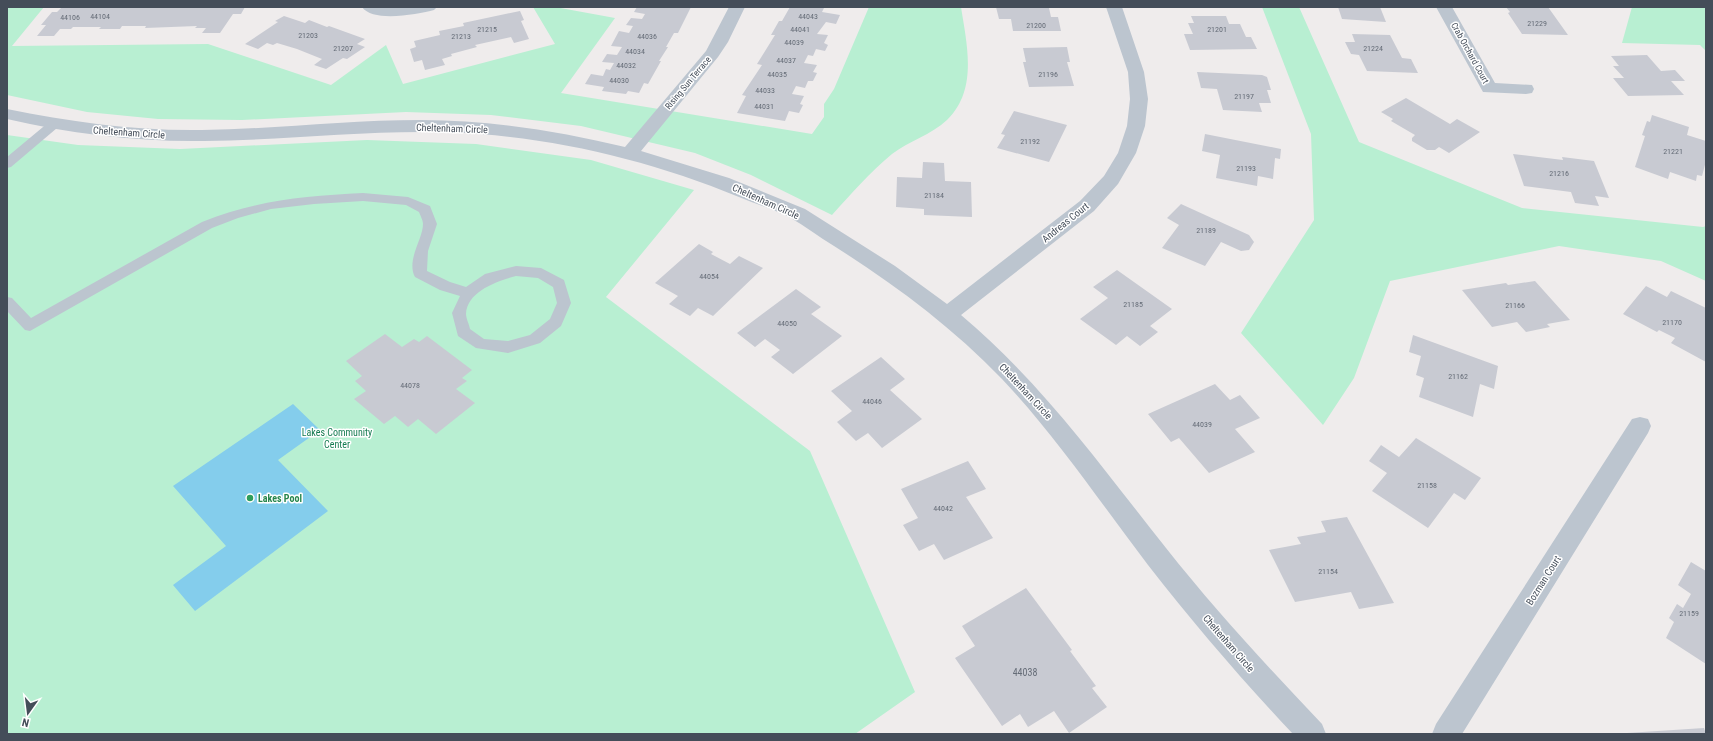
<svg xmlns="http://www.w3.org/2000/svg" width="1713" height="741" viewBox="0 0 1713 741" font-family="'Roboto Condensed',sans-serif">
<rect width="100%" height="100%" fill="#efecec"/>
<path fill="#b8efd2" d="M7,7H44L12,46L208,44L331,85L386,45L403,84L555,44L533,7H555L615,18L561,93L812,134L824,117V104L834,89L869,7H961C967,45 978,90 947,120C931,135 909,141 892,154C870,172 851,194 832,215L751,175L695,153L581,126L491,115L406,112L242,120L158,119L87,112L7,95Z
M1262,7H1299L1359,142L1522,208L1703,227L1706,226V281L1661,261L1559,246L1390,281L1354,378L1323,425L1241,333L1314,220L1311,134Z
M1632,7H1706V51L1700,45L1622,43Z
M7,135L78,145L180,149L367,140L476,144L591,160L694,190L606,297L810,451L915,692L855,734H7Z"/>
<path fill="#84cdec" d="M293,404L320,430L278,460L328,511L195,611L173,585L226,546L173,486Z"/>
<path fill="#c8cad2" d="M62,7H245L241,14H233L220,33H202L206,28H195L197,26L145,28L146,26H122L120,29H99L101,27H73L71,29H60L54,36H37L46,25H41L52,12H57Z
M637,7H691L678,33H674L666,47H668L659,61H661L648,84L644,83L639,93L628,91L626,94L602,91L604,87L585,84L591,74L603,76L606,69L610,70L614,63L602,62L607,54L617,55L622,47L611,46L619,31L629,33L633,26L626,25L631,18L642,19L645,14L634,12Z
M790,7L824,8L822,12L840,15L836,24L826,22L817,34L828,35L824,43L828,45L825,51L816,49L813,56L808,55L804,63L817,65L813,72L817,73L813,81H808L805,88L796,86L792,94L804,96L800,104L803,105L799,113L789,111L785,121L737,113L746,96L742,95L762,65L757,64L775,35H771L779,21H782Z
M996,7L1049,8L1051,17H1058L1061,31H1013L1011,19H999Z
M1338,7H1380L1386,22L1342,19Z
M1506,7H1548L1568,35L1522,34L1508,13L1510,12Z
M520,11L524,20L521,21L529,39L514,43L511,37L475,45L477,47L451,54L452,56L442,59L445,65L425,70L422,60L414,62L410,49L416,47L414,41L440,35L439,31L464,26L463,23Z
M284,16L305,23L309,20L327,27L329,26L365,39L357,44L365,47L347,59L343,58L326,69L314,65L322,59L297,49L277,43L273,45L267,43L258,49L245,44L278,22L275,21Z
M1191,16H1226L1229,24H1240L1246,37H1251L1257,49L1190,50L1184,34H1193L1188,23H1194Z
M1352,34L1390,35L1402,58L1411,59L1418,73L1367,71L1359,55L1351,54L1345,42H1355Z
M1067,47L1070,62H1067L1074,86L1029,87L1023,62H1026L1023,48Z
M1647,55L1661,71L1675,70L1685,81H1671L1684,95L1628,96L1613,78H1624L1613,66H1619L1611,56Z
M1197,72L1262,75L1267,77L1271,90H1267L1271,103H1259L1262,112L1223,110L1217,89L1201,88Z
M1406,98L1450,124L1457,119L1480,132L1449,153L1439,147L1435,150H1427L1412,141V138L1415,135L1391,121L1393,119L1381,112Z
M1014,111L1067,125L1049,162L997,148L1005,135L1001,134Z
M1652,115L1689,127L1687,135L1706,141V161L1702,176L1697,175L1696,181L1670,172L1668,179L1635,167L1645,136L1642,135L1647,121L1650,122Z
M1205,134L1281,149L1280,159L1275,158L1273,179L1258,176L1257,186L1216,178L1220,155L1202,151Z
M1513,154L1563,160L1562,157L1594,161L1609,198L1595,196L1599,206L1575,203L1571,192L1524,186Z
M923,162L944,163L945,181L971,182L972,217L924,215V209L896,207L897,177L922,178Z
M1181,204L1249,235L1254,242L1249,250L1241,251L1221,242L1205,266L1162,248L1179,225L1167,218Z
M699,244L713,252L711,254L730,264L739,256L763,268L713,316L698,308L690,316L669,304L678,296L655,283Z
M1117,270L1172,309L1150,326L1158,332L1140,346L1127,336L1116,345L1080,319L1108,298L1093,287Z
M1535,281L1570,320L1547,324L1550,327L1526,332L1517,322L1492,327L1462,290L1506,283L1508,285Z
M1646,286L1667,297L1671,291L1706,308V362L1671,343L1675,338L1659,330L1657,332L1623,314Z
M796,289L821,307L811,314L842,336L793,374L771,357L780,350L765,339L755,347L737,333Z
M385,334L402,347L414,339L419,342L427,336L472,370L462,378L467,381L456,389L475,403L436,434L418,419L408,427L395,416L384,424L354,399L366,391L355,381L362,376L346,361Z
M1413,335L1498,366L1494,389L1480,384L1473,417L1419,397L1424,378L1416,375L1421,356L1409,352Z
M881,357L905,379L890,390L922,419L882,448L868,433L856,441L837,422L852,411L831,391Z
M1215,384L1230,400L1240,395L1260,418L1235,429L1255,452L1209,473L1179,438L1171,442L1148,414Z
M1416,438L1481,478L1465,500L1454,493L1428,528L1372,491L1387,473L1369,461L1381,445L1399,457Z
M968,461L986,489L966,497L993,538L944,560L934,544L919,551L903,525L918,518L901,489Z
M1347,517L1394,603L1359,609L1351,592L1295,602L1269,550L1301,544L1297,537L1326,532L1321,521Z
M1691,562L1706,571V664L1666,638L1674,622L1669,618L1677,604L1683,608L1691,594L1678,585Z
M1026,588L1072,650L1070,651L1096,686L1092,688L1107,707L1069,733L1054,711L1028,727L1020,714L1002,726L955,658L975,646L962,626Z
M1704,728L1706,734H1627V733Z"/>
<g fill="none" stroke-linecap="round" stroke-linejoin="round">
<path fill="#bcc5cf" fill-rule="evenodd" d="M53,121L59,125L57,128L11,167L7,168V157L49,122Z
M363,193L408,197L430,206L437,224L428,251L427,271L450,282L466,287L485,274L516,266L541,268L564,280L571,303L561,326L540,343L508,353L476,348L458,336L452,313L460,296L440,290L415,277C406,260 423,239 423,224C423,220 420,215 419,212L406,205L363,201L314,204L271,209L238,218L212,228L30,331L25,330L7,311V297L12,298L31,318L202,222C257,200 305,196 363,193ZM516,276L538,278L553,287L557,303L550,319L530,335L508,341L484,339L470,329C469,324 466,318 466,314C467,291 498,281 516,276Z"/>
<path fill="#bcc5cf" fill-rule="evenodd" d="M362,7H437L434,10C418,14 373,23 362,7Z
M729,7H745L728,42L718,57L641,151L729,178L805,209L895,266L947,304L1080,201L1104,176L1118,153L1127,126L1130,99L1128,72L1106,7H1122L1144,72L1148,99L1145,126L1136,153L1118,184L1094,211L961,315C1043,384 1100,465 1166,548C1215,610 1268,667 1322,724L1326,734H1293C1242,680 1194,624 1148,565C1100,502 1056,436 1002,379C952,327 894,284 834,246C819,237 805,226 789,217C773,209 756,204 739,197C657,163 569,141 480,134C388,127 297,140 204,141C138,142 72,134 7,119V109C71,122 136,131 202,130C275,129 348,120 421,120C489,120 558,131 625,147L706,51Z
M1436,7H1452L1495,83L1532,85L1534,89L1532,93L1526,94L1483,92Z
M1640,417L1648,419L1651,426L1648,433L1462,734H1432L1436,724L1632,419Z"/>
</g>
<circle fill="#2e9e5b" stroke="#fff" stroke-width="1.5" cx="250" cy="498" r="4"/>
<g text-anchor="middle" stroke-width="3" stroke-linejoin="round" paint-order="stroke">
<g font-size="8" fill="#656c77">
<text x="100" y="19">44104</text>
<text x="808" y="19">44043</text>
<text x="70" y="20">44106</text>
<text x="1537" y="26">21229</text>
<text x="1036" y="28">21200</text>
<text x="487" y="32">21215</text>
<text x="800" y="32">44041</text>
<text x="1217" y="32">21201</text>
<text x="308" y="38">21203</text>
<text x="461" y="39">21213</text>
<text x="647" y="39">44036</text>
<text x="794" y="45">44039</text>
<text x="343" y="51">21207</text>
<text x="1373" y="51">21224</text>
<text x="635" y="54">44034</text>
<text x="786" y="63">44037</text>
<text x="626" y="68">44032</text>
<text x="777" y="77">44035</text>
<text x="1048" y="77">21196</text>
<text x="619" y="83">44030</text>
<text x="765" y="93">44033</text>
<text x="1244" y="99">21197</text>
<text x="764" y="109">44031</text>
<text x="1030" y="144">21192</text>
<text x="1673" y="154">21221</text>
<text x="1246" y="171">21193</text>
<text x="1559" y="176">21216</text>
<text x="934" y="198">21184</text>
<text x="1206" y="233">21189</text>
<text x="709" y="279">44054</text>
<text x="1133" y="307">21185</text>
<text x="1515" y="308">21166</text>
<text x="1672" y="325">21170</text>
<text x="787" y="326">44050</text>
<text x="1458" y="379">21162</text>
<text x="410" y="388">44078</text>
<text x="872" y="404">44046</text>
<text x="1202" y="427">44039</text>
<text x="1427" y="488">21158</text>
<text x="943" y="511">44042</text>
<text x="1328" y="574">21154</text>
<text x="1689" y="616">21159</text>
</g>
<g font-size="9" fill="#444d59" stroke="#fff">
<text transform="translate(1470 53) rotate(61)" y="3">Crab Orchard Court</text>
<text transform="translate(688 83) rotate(-50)" y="3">Rising Sun Terrace</text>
</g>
<g font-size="10" fill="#444d59" stroke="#fff">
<text transform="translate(452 128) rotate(2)" y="4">Cheltenham Circle</text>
<text transform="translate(129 132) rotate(4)" y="4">Cheltenham Circle</text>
<text transform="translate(766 201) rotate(24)" y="4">Cheltenham Circle</text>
<text transform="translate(1065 222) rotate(-39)" y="4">Andreas Court</text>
<text transform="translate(1026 391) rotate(47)" y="4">Cheltenham Circle</text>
<text transform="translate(1543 580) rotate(-58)" y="4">Bozman Court</text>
<text transform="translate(1229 643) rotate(49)" y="4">Cheltenham Circle</text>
</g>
<g font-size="10" fill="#157b51" stroke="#fff">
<text x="337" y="436">Lakes Community<tspan x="337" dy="12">Center</tspan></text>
</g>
<g font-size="10" font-weight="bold" fill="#27864d" stroke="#fff" text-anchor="start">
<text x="258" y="502">Lakes Pool</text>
</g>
<g font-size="10" fill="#656c77">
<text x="1025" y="676">44038</text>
</g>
</g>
<rect width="1713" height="741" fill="none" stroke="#444d59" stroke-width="16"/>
<g transform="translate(28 713) rotate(194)" stroke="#ffffff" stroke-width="3" paint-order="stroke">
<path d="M0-3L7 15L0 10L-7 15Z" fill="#444d59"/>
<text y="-6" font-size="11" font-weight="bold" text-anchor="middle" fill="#444d59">N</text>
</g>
</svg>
